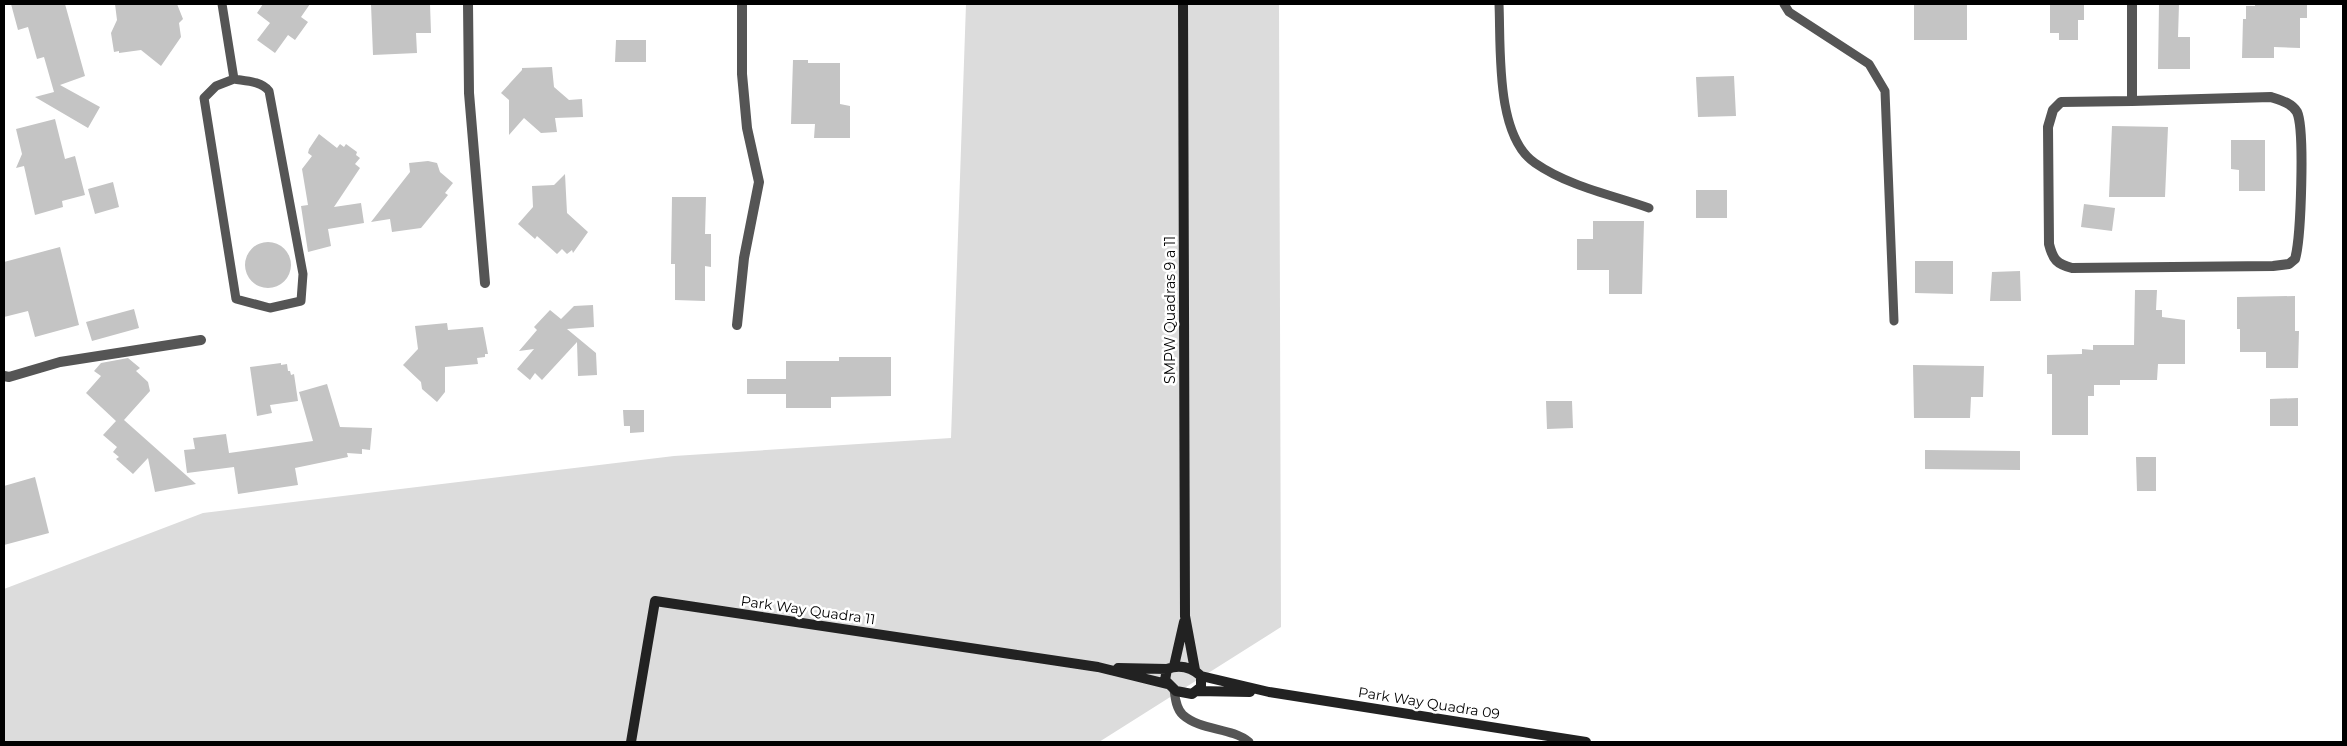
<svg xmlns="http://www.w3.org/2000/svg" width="2347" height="746" viewBox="0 0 2347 746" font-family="Montserrat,sans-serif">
<rect width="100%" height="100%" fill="#fff"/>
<path fill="#dcdcdc" d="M966,4H1279L1281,627L1099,742H4V589L203,513L674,456L951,438Z"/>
<path fill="#c4c4c4" d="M11,4H65L85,76L60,85L100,107L88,128L35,97L54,92L44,57L37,59L28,27L18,30Z
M115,4H177L183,19L179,23L181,37L161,66L141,50L119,53V51L114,52L111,33L117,20Z
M263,4H310L301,17L308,22L295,40L288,35L275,53L257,40L270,23L257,13Z
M371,4H430L431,33H416L417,53L373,55Z
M1914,4H1967V40H1914Z
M2050,4H2084V20H2078V40H2059V33H2050Z
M2159,4H2179L2178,37H2190V69H2158Z
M2255,4H2307V18H2300V48L2274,47V58H2242L2243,19H2246V6H2255Z
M616,40H646V62H615Z
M793,60H808V63H840V104L850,106V138H814L815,124H791Z
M552,67L554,87L569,100L582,99L583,117L555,118L557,132L541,133L524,118L509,135V100L501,93L522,70V68Z
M1734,76L1736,116L1698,117L1696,77Z
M55,119L65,159L75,156L85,195L62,201L63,207L35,215L24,166L16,168L22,154L16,129Z
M2112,126L2168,127L2165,197H2109Z
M319,134L337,148L340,144L344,147L346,144L357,152L356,155L360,158L355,164L360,168L334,207L361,203L364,223L328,229L331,246L308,252L301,206L308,205L302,169L312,156L308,153L309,149Z
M2231,140H2265V191H2239V170L2231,169Z
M428,161L437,163L440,172L453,183L445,193L448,195L421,228L392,232L390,219L371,222L410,172L409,163Z
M565,174L567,213L588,232L573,253L572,250L567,254L562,249L557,254L537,236L535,239L518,224L533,207L532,186L554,185Z
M113,182L119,207L95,214L88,189Z
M1696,190H1727V218H1696Z
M672,197H706L705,234H711V267L705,266V301L675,300V264H671Z
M2084,204L2115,208L2112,231L2081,227Z
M1593,221H1644L1642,294H1609V270H1577V239H1593Z
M245 265a23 23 0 1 1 46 0a23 23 0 1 1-46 0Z
M60,247L79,325L35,337L28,311L4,317V262Z
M1915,261H1953V294L1915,293Z
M2020,271L2021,301H1990L1992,272Z
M2135,290H2157L2156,310H2162V317L2185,320V364H2158L2157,380H2120V385H2094V396H2088V435H2052V374H2047V355L2082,354V349L2093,350V345H2134Z
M2295,296V331H2299L2298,368H2266V352H2240V329H2237V297Z
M593,305L594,327L567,329L596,353L597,375L578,376L577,342L542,380L535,373L530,380L517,369L534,349L519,351L537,330L534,327L550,310L561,319L574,306Z
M134,309L139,328L92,341L86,322Z
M447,323L448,330L483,327L488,354H485V357L477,358L478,364L445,367V392L437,402L422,389L421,382L403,365L418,349L415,326Z
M839,357H891V396L831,397V408H786V394H747V379H786V361H839Z
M128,358L140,368L136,371L148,382L150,391L124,420L196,484L155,492L148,458L133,474L116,459L119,457L113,452L117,447L103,435L116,421L86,393L101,376L94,371L101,363Z
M281,363V365L287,364L288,371H290L291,375L294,374L298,401L270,405L272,413L257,416L250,367Z
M1913,365L1984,366L1983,397H1971L1970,418H1914Z
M327,384L340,427L372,428L370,450L362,449V454L347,453L348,457L295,468L298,485L238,494L234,467L187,473L184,450L195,449L193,438L226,434L229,453L313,441L299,392Z
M2298,398V426H2270V399Z
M1546,401H1572L1573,428L1547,429Z
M623,410H644V432L630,433V426H624Z
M1925,450L2020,451V470L1925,469Z
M2136,457H2156V491H2137Z
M35,477L49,533L4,545V486Z"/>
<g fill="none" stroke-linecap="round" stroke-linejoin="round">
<path stroke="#555" stroke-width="9" d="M222,4L234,79
M1499,4C1501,47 1495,136 1535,163C1568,186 1612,195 1649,208
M1784,4L1789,12L1869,64L1885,91L1894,321
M234,79C246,81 261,81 269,91L303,274L301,301L270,308L236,299L204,98L216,86Z
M1174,689C1175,697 1176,709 1183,715C1201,731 1231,727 1249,742"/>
<path stroke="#555" stroke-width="10" d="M468,4L469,93L485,283
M2132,4V101L2061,102L2053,110L2048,127L2049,244C2053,260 2057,264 2072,268L2273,266L2289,264L2295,259C2301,239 2305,129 2297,112C2292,103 2280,100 2271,97L2132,101
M737,325L744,258L759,182L747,128L742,74V4
M4,376L9,377L60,362L201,340"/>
<path stroke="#222" stroke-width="10" d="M1183,4L1185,616L1195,670
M1174,666L1184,622
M1118,668L1167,669C1180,664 1191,667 1201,676V687L1192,694L1176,691L1165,680L1167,669
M1201,676L1269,692L1586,742
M1197,691L1250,692
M631,742L655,601L1098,667L1167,684"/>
</g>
<g text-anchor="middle" stroke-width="5" stroke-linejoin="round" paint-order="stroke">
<g font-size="14" fill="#000" stroke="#fff">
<text transform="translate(1170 310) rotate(-90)" y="5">SMPW Quadras 9 a 11</text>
<text transform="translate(808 610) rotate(8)" y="5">Park Way Quadra 11</text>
<text transform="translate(1429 703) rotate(9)" y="5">Park Way Quadra 09</text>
</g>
</g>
<rect width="2347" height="746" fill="none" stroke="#000000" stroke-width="10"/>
</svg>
